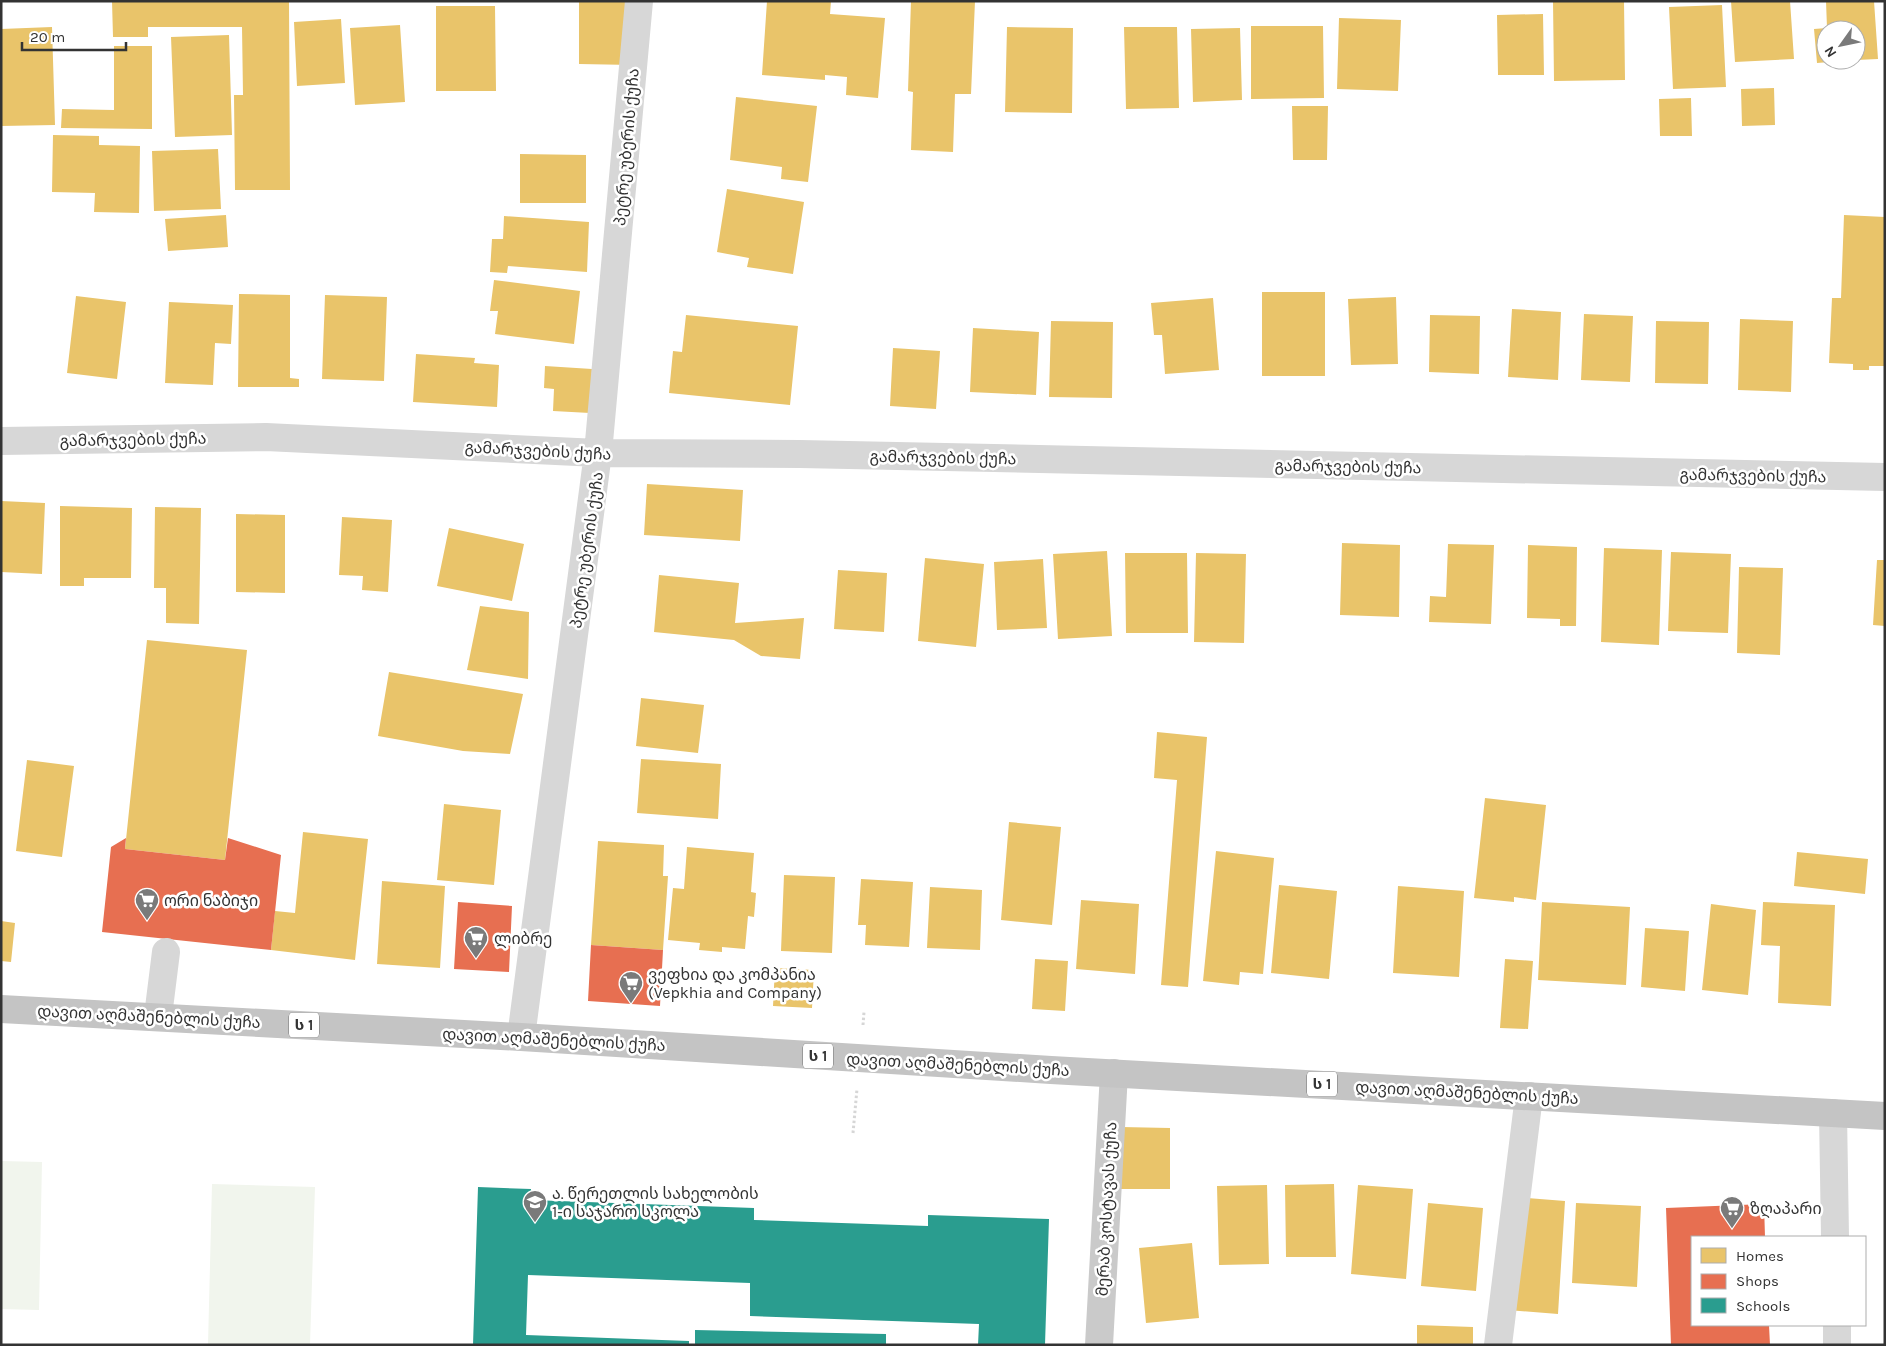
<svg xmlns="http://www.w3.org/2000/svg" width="1886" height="1346" viewBox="0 0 1886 1346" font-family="Karla,'Noto Sans Georgian',sans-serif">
<rect width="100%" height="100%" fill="#fff"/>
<path fill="#f1f5ed" d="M1,1161L42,1162L39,1310L1,1309Z
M212,1184L315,1187L310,1345H208Z"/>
<path fill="#e9c46a" d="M112,1H289L290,190H235L234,95H243L242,27H148V37H113Z
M579,1H634L633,65L579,64Z
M767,1H831L830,14L885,18L878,98L846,95L847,77L825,75V80L762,75Z
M911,1H975L971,94H955L953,152L911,150L913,92L908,91Z
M1553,1H1624L1625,80L1554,81Z
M1731,1H1790L1794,59L1735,62Z
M1826,1H1874L1878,59L1856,60V30H1826V60H1842V61L1817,63L1814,29L1827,28Z
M1722,5L1726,87L1673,89L1669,7Z
M436,6H495L496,91H436Z
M1543,14L1544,75H1498L1497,15Z
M1339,18L1401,20L1398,91L1337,89Z
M341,19L345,83L297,86L294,22Z
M400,25L405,102L355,105L350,28Z
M1251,26H1323L1324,98L1251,99Z
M52,27L55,125L1,126V29Z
M1007,27L1073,28L1072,113L1005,112Z
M1124,27H1177L1179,108L1126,109Z
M1240,28L1242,100L1193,102L1191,29Z
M229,35L232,135L175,137L171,37Z
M114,46H152V129L61,128L62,109L114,110Z
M1774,88L1775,125L1742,126L1741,89Z
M736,97L817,106L808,182L781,179L782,167L730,160Z
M1691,98L1692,136H1660L1659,99Z
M1292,106H1328L1327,160H1293Z
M53,135L99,136V145L140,146L139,213L94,212L95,193L52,192Z
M218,149L221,209L154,211L152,151Z
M520,154L586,155V203H520Z
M727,189L804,202L793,274L747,267L749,258L717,252Z
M226,215L228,247L168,251L165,219Z
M1844,215L1885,217V366H1869V370H1853V364L1829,363L1832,298H1841Z
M504,216L589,222L587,272L508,266L507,273L490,272L492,239H503Z
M494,280L580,291L574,344L495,334L498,311H490Z
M1262,292H1325V376H1262Z
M239,294L290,295V378L299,379V387H238Z
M325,295L387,297L384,381L322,379Z
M76,296L126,302L117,379L67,373Z
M1396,297L1398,364L1351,365L1348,299Z
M1213,298L1219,370L1165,374L1162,335H1154L1151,303Z
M169,302L233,305L231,344L215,343L213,385L165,383Z
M1512,309L1561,312L1558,380L1508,377Z
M1584,314L1633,316L1630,382L1581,380Z
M686,315L798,326L790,405L669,393L673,351L682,352Z
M1430,315L1480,316L1479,374L1429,372Z
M1740,319L1793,321L1791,392L1738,390Z
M1051,321L1113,322L1112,398L1049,397Z
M1656,321L1709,322L1708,384L1655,383Z
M973,328L1039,332L1036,395L970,392Z
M893,348L940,351L936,409L890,406Z
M416,354L475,358L474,363L499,365L497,407L413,402Z
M545,366L592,369L590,413L553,411L554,389L544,388Z
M647,484L743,490L740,541L644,535Z
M1,501L45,503L42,574L1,572Z
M60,506L132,508L131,578H84V586H60Z
M155,507L201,508L199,624L166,623V588H154Z
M236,514L285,515V593L236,592Z
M342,517L392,520L388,592L362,590L363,576L339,575Z
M449,528L524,544L512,601L437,586Z
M1342,543L1400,545L1399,617L1340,615Z
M1448,544L1494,545L1491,624L1429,622L1430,596L1446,597Z
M1528,545L1577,547L1576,626H1560V619L1527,618Z
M1604,548L1662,550L1659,645L1601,642Z
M1107,551L1112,636L1058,639L1053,554Z
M1671,552L1731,554L1728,633L1668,631Z
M1125,553H1187L1188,633H1126Z
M1196,553L1246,554L1244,643L1194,642Z
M925,558L984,564L976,647L918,641Z
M1043,559L1047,628L997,630L994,562Z
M1877,560H1885V626L1873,625Z
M1739,567L1783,568L1780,655L1737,653Z
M838,570L887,573L884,632L834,629Z
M659,575L739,583L735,623L804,618L800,659L761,656L734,640L654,632Z
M480,606L529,612L528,679L467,670Z
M147,640L247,650L225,860L125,849Z
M389,672L523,694L510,754L463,751L378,736Z
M641,698L704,705L698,753L636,746Z
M1157,732L1207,737L1188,987L1161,985L1177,780L1154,778Z
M641,759L721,764L718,819L637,813Z
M27,760L74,766L62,857L16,851Z
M1485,798L1546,805L1536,900L1514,897V902L1474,898Z
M444,804L501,810L494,885L437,880Z
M1009,822L1061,827L1052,925L1001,920Z
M303,832L368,839L355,960L271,950L275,911L295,913Z
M598,841L664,845L663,876H668L663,950L591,945Z
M687,847L754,853L751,892L756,893L754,917L748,916L745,949L722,947V952L699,950L700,943L668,940L673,888L684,889Z
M1216,851L1274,858L1263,974L1240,972L1239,985L1203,981Z
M1797,852L1868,859L1865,894L1794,886Z
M784,875L835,877L832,953L781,951Z
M861,879L913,882L909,947L865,945L866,925H858Z
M382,881L445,886L440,968L377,964Z
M1279,885L1337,891L1329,979L1271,973Z
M1398,886L1464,891L1459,977L1393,973Z
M930,887L982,890L980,950L927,948Z
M1081,900L1139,904L1135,974L1076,969Z
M1542,902L1630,907L1626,985L1538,980Z
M1763,902L1835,905L1831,1006L1778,1003L1780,946L1761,945Z
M1711,904L1756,910L1748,995L1702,990Z
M1,921L15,923L11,962L1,961Z
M1645,928L1689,931L1685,991L1641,987Z
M1035,959L1068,961L1065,1011L1032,1009Z
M1505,959L1533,961L1528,1029L1500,1028Z
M775,968L814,970L812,1008L773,1006Z
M1121,1127L1170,1128V1189H1120Z
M1334,1184L1336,1257H1286L1285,1185Z
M1267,1185L1269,1264L1219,1265L1217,1186Z
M1358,1185L1413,1189L1406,1279L1351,1274Z
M1515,1197L1565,1201L1558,1314L1507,1310Z
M1428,1203L1483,1208L1476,1291L1421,1286Z
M1576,1203L1641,1206L1637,1287L1572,1283Z
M1192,1243L1199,1318L1146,1323L1139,1248Z
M1417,1325L1473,1327V1345H1417Z"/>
<path fill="#e76f51" d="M126,838L125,849L225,860L228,838L281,855L271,950L102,932L111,847Z
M458,902L512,906L509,972L454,969Z
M591,945L663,950L660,1006L588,1001Z
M1764,1204L1765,1237H1692V1325H1769L1770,1345H1671L1666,1208Z"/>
<path fill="#2a9d8f" d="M478,1187L531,1189V1200L754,1208V1220L928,1226V1215L1049,1219L1045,1345H978L979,1324L750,1316V1283L528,1275L526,1335L689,1341V1345H473Z
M695,1330L886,1334V1345H695Z"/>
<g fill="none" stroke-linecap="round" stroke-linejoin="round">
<path stroke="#d6d6d6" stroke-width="3" stroke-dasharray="2.5 2.5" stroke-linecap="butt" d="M863,1025L864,1012
M853,1133L857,1089"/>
<path stroke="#d7d7d7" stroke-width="28" d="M1,441L266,437L598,453L800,454L1885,477
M158,1016L166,952
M521,1037L598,453L639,1
M1833,1113L1835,1237
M1837,1325V1345
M1498,1345L1529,1096"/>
<path stroke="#cacaca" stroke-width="28" d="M1099,1345L1114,1073"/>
<path stroke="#c4c4c4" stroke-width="28" d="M1,1009L521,1037L1051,1070L1885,1116"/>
</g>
<defs>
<g id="supermarket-pin" transform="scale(1.25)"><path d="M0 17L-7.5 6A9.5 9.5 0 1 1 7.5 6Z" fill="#7a7a7a" stroke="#fff"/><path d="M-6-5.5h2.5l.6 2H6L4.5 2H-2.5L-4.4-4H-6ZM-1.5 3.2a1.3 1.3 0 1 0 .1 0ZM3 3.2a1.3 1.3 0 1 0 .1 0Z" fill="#fff"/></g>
<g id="school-pin" transform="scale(1.25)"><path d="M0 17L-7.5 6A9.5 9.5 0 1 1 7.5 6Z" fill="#7a7a7a" stroke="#fff"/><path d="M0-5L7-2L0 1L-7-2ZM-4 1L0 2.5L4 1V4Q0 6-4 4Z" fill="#fff"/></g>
</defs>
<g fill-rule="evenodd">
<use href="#supermarket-pin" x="147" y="900"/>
<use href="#supermarket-pin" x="476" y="938"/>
<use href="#supermarket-pin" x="631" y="983"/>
<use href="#school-pin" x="535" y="1202"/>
<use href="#supermarket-pin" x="1732" y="1208"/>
</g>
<g text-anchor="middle" stroke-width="5" stroke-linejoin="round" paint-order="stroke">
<g fill="#fff" stroke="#707070" stroke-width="1">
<rect x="289" y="1012.5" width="30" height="25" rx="4"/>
<rect x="803" y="1043.5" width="30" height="25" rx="4"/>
<rect x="1307" y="1071.5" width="30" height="25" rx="4"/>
</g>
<g font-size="15" font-weight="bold" fill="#333">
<text x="304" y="1030">ს 1</text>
<text x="818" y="1061">ს 1</text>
<text x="1322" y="1089">ს 1</text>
</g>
<g font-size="16" fill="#333" stroke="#fff">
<text transform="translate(626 147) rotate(-85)" y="6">პეტრე უბერის ქუჩა</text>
<text transform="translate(133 439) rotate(-1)" y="6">გამარჯვების ქუჩა</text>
<text transform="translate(538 450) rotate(3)" y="6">გამარჯვების ქუჩა</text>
<text transform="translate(943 457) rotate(1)" y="6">გამარჯვების ქუჩა</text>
<text transform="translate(1348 466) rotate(1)" y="6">გამარჯვების ქუჩა</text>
<text transform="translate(1753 475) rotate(1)" y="6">გამარჯვების ქუჩა</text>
<text transform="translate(586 550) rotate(-82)" y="6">პეტრე უბერის ქუჩა</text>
<text transform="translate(149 1016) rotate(3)" y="6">დავით აღმაშენებლის ქუჩა</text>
<text transform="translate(554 1039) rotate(3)" y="6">დავით აღმაშენებლის ქუჩა</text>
<text transform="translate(958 1064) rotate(3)" y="6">დავით აღმაშენებლის ქუჩა</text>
<text transform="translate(1467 1092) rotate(3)" y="6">დავით აღმაშენებლის ქუჩა</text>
<text transform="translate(1106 1209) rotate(-87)" y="6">მერაბ კოსტავას ქუჩა</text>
</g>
<g font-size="16" fill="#333" stroke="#fff" text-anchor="start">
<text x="164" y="906">ორი ნაბიჯი</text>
<text x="494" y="944">ლიბრე</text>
<text x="648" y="980">ვეფხია და კომპანია<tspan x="648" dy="18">(Vepkhia and Company)</tspan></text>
<text x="552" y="1199">ა. წერეთლის სახელობის<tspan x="552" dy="18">1-ი საჯარო სკოლა</tspan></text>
<text x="1750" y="1214">ზღაპარი</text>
</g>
</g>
<rect width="1886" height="1346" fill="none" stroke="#333333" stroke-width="5"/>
<rect x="1691" y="1236" width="175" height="90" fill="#ffffff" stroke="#adadad"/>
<rect x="1701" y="1248" width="25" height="15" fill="#e9c46a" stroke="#adadad"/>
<text x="1736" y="1261" font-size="15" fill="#333333">Homes</text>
<rect x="1701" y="1274" width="25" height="15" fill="#e76f51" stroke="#adadad"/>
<text x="1736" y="1286" font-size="15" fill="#333333">Shops</text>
<rect x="1701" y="1298" width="25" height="15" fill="#2a9d8f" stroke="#adadad"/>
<text x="1736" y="1311" font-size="15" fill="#333333">Schools</text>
<g transform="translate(1841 45) rotate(237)"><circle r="24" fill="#ffffff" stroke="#adadad"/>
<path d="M0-4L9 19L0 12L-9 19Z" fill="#7a7a7a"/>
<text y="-8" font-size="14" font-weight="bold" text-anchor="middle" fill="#333333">N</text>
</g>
<path d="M22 42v8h104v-8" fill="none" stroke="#333333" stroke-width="2.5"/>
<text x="30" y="42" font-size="15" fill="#333333" stroke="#ffffff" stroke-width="4" paint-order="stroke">20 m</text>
</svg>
